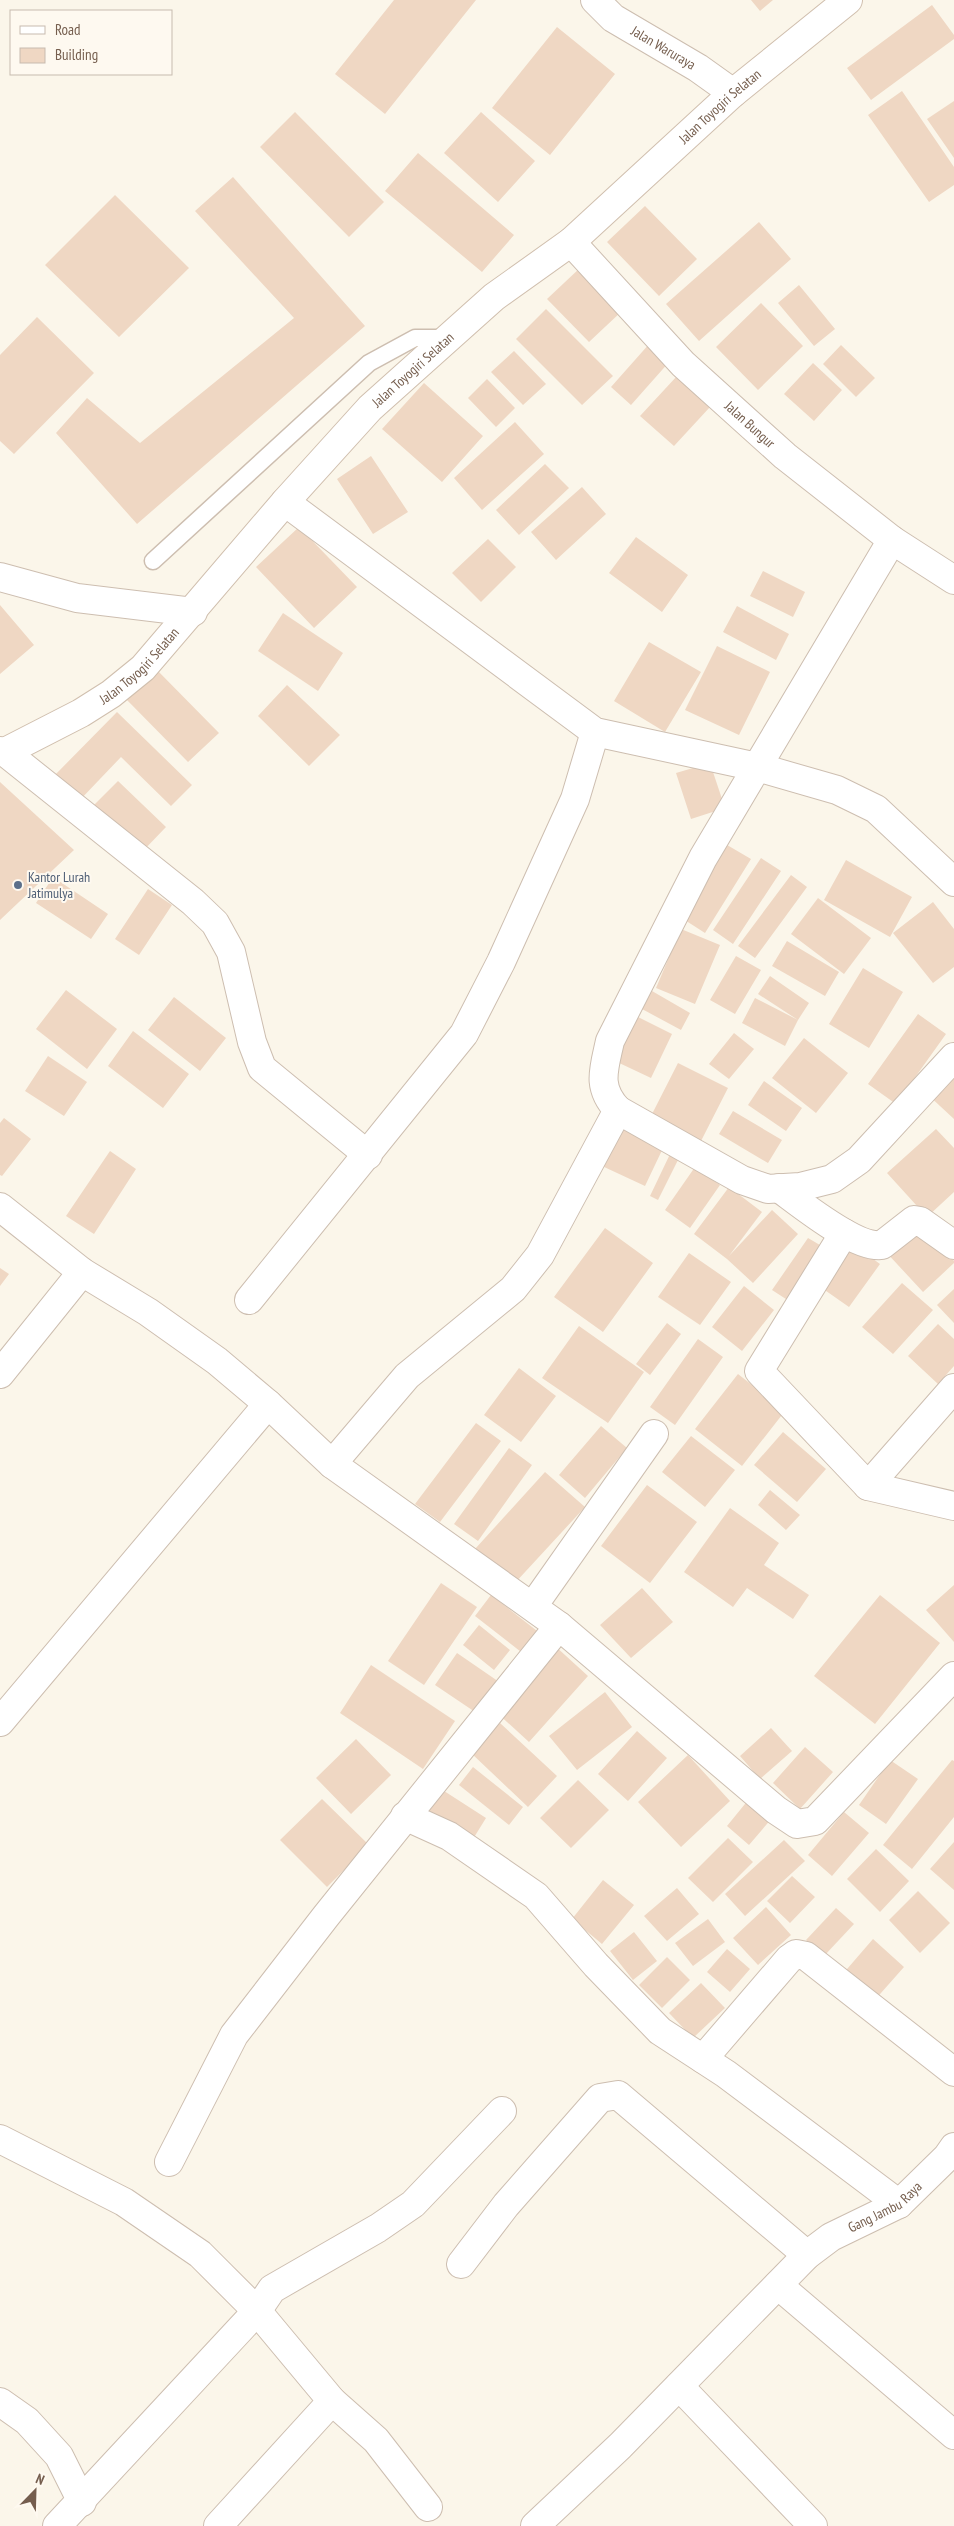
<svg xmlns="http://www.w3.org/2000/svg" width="954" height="2526" viewBox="0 0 954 2526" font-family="'PT Sans Narrow',sans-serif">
<rect width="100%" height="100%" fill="#fbf6ea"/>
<path fill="#efd7c3" d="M394,0H476L385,114L335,74Z
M751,0H773L760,11Z
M932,5L954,35V39L871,100L847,68Z
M557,27L615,74L550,155L492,108Z
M902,91L954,167V185L929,202L868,115Z
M954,101V158L927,119Z
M295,112L384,202L349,237L260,147Z
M481,112L535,161L498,202L444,153Z
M418,153L514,235L482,272L385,191Z
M233,177L365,326L137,524L56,433L87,398L140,443L294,318L195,211Z
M115,195L189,268L119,337L45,265Z
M645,206L697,259L659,296L607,242Z
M759,222L791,259L699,341L666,304Z
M581,267L622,311L589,342L547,299Z
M799,285L835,329L814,346L778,303Z
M761,303L803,346L758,390L716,347Z
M546,309L613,376L582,405L516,339Z
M37,317L94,373L14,454L0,441V355Z
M650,343L670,361L631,405L611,387Z
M841,345L875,378L856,397L823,364Z
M514,351L546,384L523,405L491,372Z
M813,363L842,390L814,421L784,394Z
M677,376L710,407L674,446L640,416Z
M487,379L515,408L496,427L468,398Z
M424,383L483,436L442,482L382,429Z
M515,422L544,454L482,510L454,478Z
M371,456L408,512L373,534L337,479Z
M545,464L569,488L519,535L496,510Z
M582,487L606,514L556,560L531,532Z
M299,527L357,587L314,628L256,567Z
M636,537L688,575L662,612L609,573Z
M488,539L516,567L481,602L452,573Z
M763,571L805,592L793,617L750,596Z
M0,605L34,645L0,674Z
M737,606L789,634L776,660L723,632Z
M283,613L343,653L318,691L258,651Z
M649,642L701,672L665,732L614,701Z
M717,646L770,672L739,735L685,710Z
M155,668L219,733L188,762L125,698Z
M287,685L340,735L309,766L258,716Z
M117,712L192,785L171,806L121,757L78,802L53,777Z
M710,763L725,808L691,819L676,773Z
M118,781L166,827L141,853L93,806Z
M0,782L74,850L0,920Z
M722,842L751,859L705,933L677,915Z
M761,858L781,871L733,944L713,930Z
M846,860L912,897L890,937L824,900Z
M791,875L807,887L755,958L738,946Z
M53,877L108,914L91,939L36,903Z
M148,889L172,905L139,955L115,939Z
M818,898L871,938L844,974L791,934Z
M933,902L954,929V967L933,983L893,933Z
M681,929L720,945L695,1004L656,988Z
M787,941L839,972L825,996L772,966Z
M736,956L761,970L735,1014L710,1000Z
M863,968L903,992L869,1048L829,1024Z
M770,976L809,1003L798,1020L758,994Z
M66,990L117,1029L87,1069L36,1029Z
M652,991L690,1013L681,1030L642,1009Z
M174,997L226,1038L200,1071L148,1030Z
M755,998L798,1020L785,1046L742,1023Z
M918,1014L946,1034L896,1104L868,1084Z
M636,1016L672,1034L651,1078L615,1061Z
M133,1031L189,1074L163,1108L108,1066Z
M734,1033L754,1049L729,1079L709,1064Z
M804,1038L848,1073L816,1113L772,1078Z
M48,1056L87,1082L64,1116L25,1091Z
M678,1063L728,1088L701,1141L651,1116Z
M954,1063V1119L926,1093Z
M764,1081L802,1108L786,1131L748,1105Z
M733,1111L782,1140L768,1163L719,1134Z
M4,1118L31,1139L2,1176L0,1175V1123Z
M621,1126L664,1146L645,1186L602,1166Z
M936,1129L954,1148V1192L927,1217L887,1173Z
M110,1151L136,1169L94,1234L66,1216Z
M671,1152L680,1156L658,1200L650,1196Z
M695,1167L720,1185L690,1228L665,1210Z
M729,1187L762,1212L729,1256L772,1210L798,1234L753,1283L727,1259L694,1234Z
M917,1221L954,1261V1263L923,1292L885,1251Z
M605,1228L653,1263L603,1332L554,1297Z
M808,1238L825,1248L789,1301L772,1290Z
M850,1242L880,1264L849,1307L819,1286Z
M689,1253L731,1282L700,1325L658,1297Z
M0,1268L9,1274L0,1286Z
M902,1283L933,1310L893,1354L862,1327Z
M744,1286L774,1310L742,1351L712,1327Z
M954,1289V1323L937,1305Z
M667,1323L681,1334L650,1375L636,1364Z
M938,1324L954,1339V1366L938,1384L908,1356Z
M579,1326L644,1372L608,1423L542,1378Z
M698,1339L723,1357L675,1425L650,1407Z
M519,1368L556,1396L521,1442L484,1415Z
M738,1374L785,1411L742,1466L695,1429Z
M476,1423L501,1441L440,1522L415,1504Z
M601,1426L627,1448L585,1498L559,1475Z
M783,1432L826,1469L797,1502L754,1465Z
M691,1436L735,1470L705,1507L662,1472Z
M509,1448L532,1465L478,1541L454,1524Z
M545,1472L585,1507L514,1584L475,1549Z
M647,1485L697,1522L650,1583L601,1546Z
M770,1490L800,1515L786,1530L758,1505Z
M730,1508L779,1543L764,1565L809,1595L793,1619L747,1588L733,1607L684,1572Z
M441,1583L477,1607L424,1685L388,1661Z
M954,1585V1642L926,1610Z
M642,1588L673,1622L631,1658L600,1625Z
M491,1595L541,1634L525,1655L475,1616Z
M880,1595L940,1643L875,1724L814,1676Z
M479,1625L510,1650L494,1670L463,1645Z
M554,1645L588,1676L529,1742L495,1711Z
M457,1653L505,1686L484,1718L435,1685Z
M371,1665L455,1721L423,1769L340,1713Z
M605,1692L632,1727L577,1770L549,1736Z
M500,1723L557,1776L528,1807L471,1753Z
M771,1728L792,1751L760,1779L740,1756Z
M637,1731L667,1758L628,1801L598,1774Z
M356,1739L391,1775L351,1814L316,1778Z
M805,1747L833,1772L800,1809L773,1783Z
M688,1755L730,1801L681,1847L638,1802Z
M890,1760L918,1779L886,1824L859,1805Z
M952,1760L954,1761V1817L912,1869L883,1845Z
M473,1767L523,1807L509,1825L459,1785Z
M578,1780L609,1810L571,1848L540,1818Z
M441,1789L486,1818L473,1839L428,1810Z
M322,1799L369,1845L327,1887L280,1840Z
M749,1799L772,1818L749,1845L727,1826Z
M844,1812L869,1833L832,1876L808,1855Z
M728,1838L753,1862L713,1902L688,1878Z
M784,1840L805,1861L745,1916L725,1894Z
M954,1842V1890L930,1869Z
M876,1849L909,1881L880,1912L847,1879Z
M792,1876L815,1897L790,1923L767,1901Z
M603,1880L634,1905L602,1944L572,1919Z
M677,1888L699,1914L667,1941L644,1916Z
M918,1891L950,1923L920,1953L889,1920Z
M766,1907L791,1935L758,1965L733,1938Z
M836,1908L854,1924L824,1956L806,1940Z
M708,1919L725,1942L693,1966L675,1943Z
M634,1932L657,1961L633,1980L610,1951Z
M873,1939L904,1967L873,2002L841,1976Z
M727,1949L750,1969L730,1992L707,1972Z
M667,1957L690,1980L662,2008L639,1985Z
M701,1983L725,2008L693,2038L669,2013Z"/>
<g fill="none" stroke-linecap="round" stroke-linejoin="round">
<g stroke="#cdbeb0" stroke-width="19">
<path id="lane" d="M153,561L369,363L415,338H446"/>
</g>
<g stroke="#cdbeb0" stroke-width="30">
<g id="street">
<path id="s1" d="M595,0L613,18L698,68L733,93"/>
<path id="s2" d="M571,242L683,364L785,456L892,540L954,580"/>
<path d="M285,502L595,732L757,767L837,790L876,809L954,882"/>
<path d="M0,577L77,598L193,612"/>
<path d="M5,752L193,902L215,923L231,952L252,1042L262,1068L368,1155"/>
<path d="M618,1110L742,1180L768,1189L800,1187L832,1179L859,1160L954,1057"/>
<path d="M779,1188C801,1204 856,1249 882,1245L914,1220L920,1221L954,1245"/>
<path d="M0,1207L82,1272L148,1312L217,1361L268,1404L332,1464L559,1626L776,1810L797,1824L815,1821L954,1676"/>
<path d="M844,1233L759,1371L868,1486L954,1506"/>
<path d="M249,1300L464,1034L501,962L575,799L595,732"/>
<path d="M0,1374L82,1272"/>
<path d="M332,1464L407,1376L513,1289L540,1255L618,1110C596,1087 604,1069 610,1041L703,858L892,540"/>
<path d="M868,1486L954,1388"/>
<path d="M533,1606L654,1434"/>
<path d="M0,1722L268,1404"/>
<path d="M405,1816L449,1836L536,1896L596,1965L660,2031L726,2074L899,2204"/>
<path d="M703,2059L789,1959L796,1954L806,1956L954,2072"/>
<path d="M0,2139L124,2202L200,2254L257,2311L332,2401L218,2526"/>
<path d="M169,2162L234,2035L326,1916L559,1626"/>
<path d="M461,2264L506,2205L600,2098L618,2095L807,2255"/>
<path d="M778,2285L954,2435"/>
<path d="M679,2386L813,2526"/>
<path d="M332,2401L376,2440L428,2507"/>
<path d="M0,2402L27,2421L59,2456L82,2502"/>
<path d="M57,2526L257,2311L272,2289L378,2228L413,2204L502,2111"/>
<path id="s3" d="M535,2526L620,2446L807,2255L831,2237L899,2204L947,2157L954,2147"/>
</g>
</g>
<g stroke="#d0bfae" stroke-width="30">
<g id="secondary">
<path id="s4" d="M0,751L5,752L81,713L111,694L143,668L285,502L370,408L494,297L571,242L733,93L848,0"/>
</g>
</g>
<use href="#lane" stroke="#fff" stroke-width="16"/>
<use href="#street" stroke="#fff" stroke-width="28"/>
<use href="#secondary" stroke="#fff" stroke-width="28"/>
</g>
<circle fill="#5c6f8a" stroke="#fef9f0" stroke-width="2" cx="18" cy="885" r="5"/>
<g text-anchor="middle" stroke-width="4" stroke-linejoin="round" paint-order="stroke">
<g font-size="14" fill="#755e4e" stroke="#fef9f0">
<text dy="5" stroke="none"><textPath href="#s1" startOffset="84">Jalan Waruraya</textPath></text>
<text dy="5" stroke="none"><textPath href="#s4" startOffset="975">Jalan Toyogiri Selatan</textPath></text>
<text dy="5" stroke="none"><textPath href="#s4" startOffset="570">Jalan Toyogiri Selatan</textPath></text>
<text dy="5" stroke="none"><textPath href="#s2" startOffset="256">Jalan Bungur</textPath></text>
<text dy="5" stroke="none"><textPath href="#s4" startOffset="166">Jalan Toyogiri Selatan</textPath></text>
<text dy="5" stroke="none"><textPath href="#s3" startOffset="476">Gang Jambu Raya</textPath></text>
</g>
<g font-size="14" fill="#4e5e75" stroke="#fef9f0" text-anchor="start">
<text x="28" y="882">Kantor Lurah<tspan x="28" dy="16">Jatimulya</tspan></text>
</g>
</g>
<rect x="10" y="10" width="162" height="65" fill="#fef9f0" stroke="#c7bbaf"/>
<rect x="20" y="26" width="25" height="8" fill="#ffffff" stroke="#c7bbaf"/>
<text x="55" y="35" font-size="15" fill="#755e4e">Road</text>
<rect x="20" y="48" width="25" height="15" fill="#efd7c3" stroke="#c7bbaf"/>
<text x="55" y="60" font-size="15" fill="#755e4e">Building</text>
<g transform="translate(35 2491) rotate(23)" stroke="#fef9f0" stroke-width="4" paint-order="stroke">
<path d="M0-4L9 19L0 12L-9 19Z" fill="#755e4e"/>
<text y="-8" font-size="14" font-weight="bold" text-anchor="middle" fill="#755e4e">N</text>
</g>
</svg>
